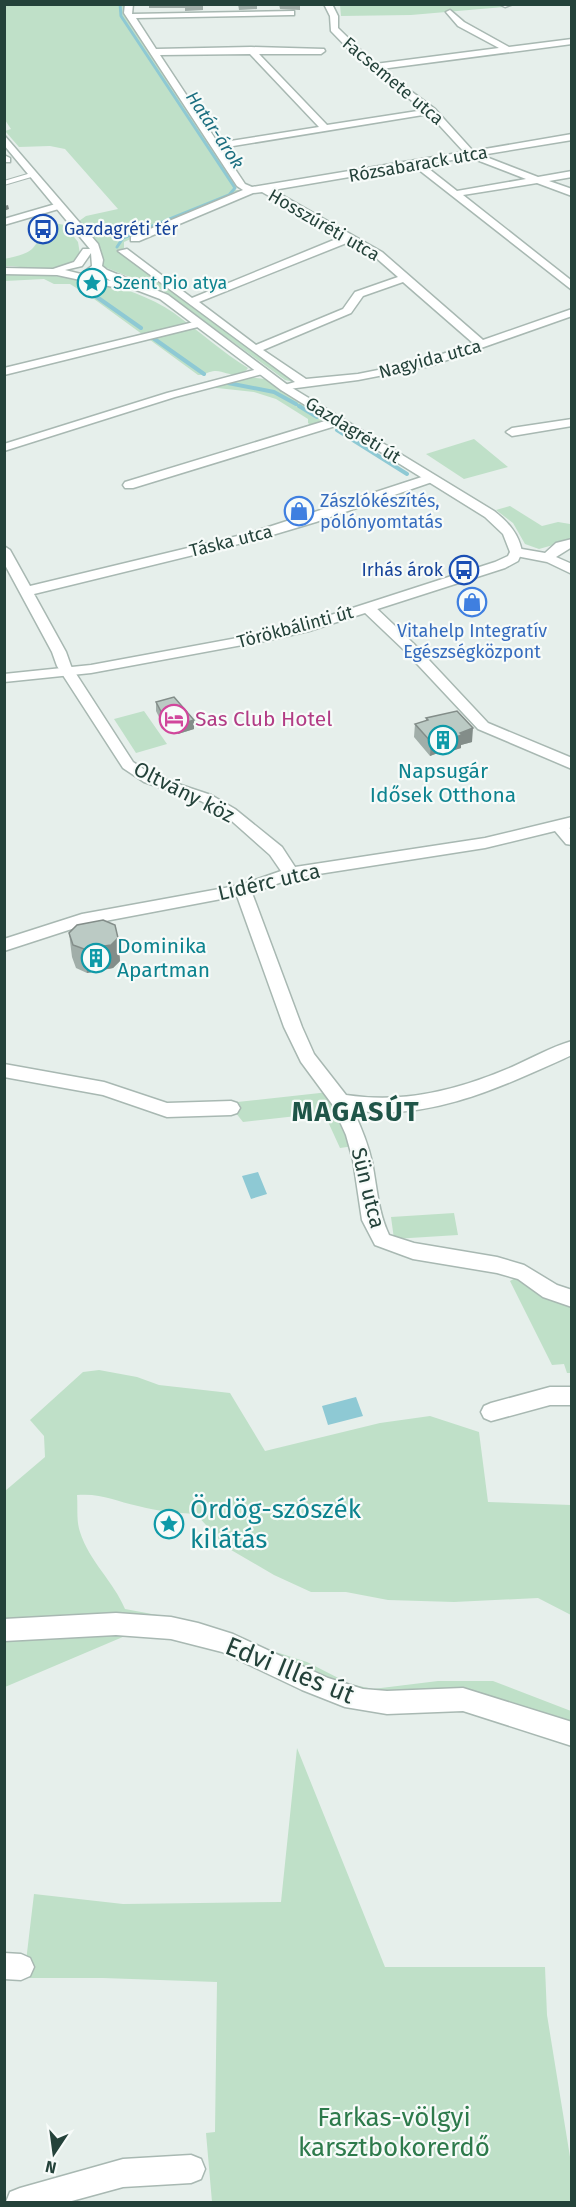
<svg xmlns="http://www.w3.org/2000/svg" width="576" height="2207" viewBox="0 0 576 2207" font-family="'Fira Sans',sans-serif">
<rect width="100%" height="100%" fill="#e6efeb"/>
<path fill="#bfe0c8" d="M501,4L504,7L411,15L341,16L340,5Z
M4,5H126L125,13L225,168L235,185V190H240L124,242V248L119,251L239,341L293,377L294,382L285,380L162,290L102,266V256L79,221L86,216L118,209L65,149L50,146L19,147L5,131L11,129L5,120Z
M53,223L65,225L78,242L80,254C67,276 26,266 5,266L4,259C35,253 34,249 45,226Z
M4,274C62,274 125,280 174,313C199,331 222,352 248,368C239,381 228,372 216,371C210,370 204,376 198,375L94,299L70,284H54L44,279L5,281Z
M249,377L265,379L321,415L323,421L312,426L308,423V419L276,399L254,392L208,387Z
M474,439L508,467L464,479L426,454Z
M510,506L542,526L558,522L570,524L571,540L539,549L525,544L513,523L496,510Z
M144,711L167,744L136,753L114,719Z
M329,1092L354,1146L340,1148L324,1113L243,1122L228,1103Z
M454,1213L458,1235L394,1239L391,1217Z
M524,1273L571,1299V1373H567L564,1364L552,1365L510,1281Z
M99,1370L137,1377L159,1385L230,1393L265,1451L380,1423L430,1416L479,1432L488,1502L571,1505V1615L538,1598L454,1602L388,1600L346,1592H311L274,1575L226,1547L196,1514C176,1513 157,1511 138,1506C115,1501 102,1493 77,1495C78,1506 76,1521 80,1532C89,1561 114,1582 125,1609L195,1622L232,1638L307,1662L350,1684L373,1689L438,1681H493L571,1711V1734L460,1699L366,1700L151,1625L5,1687V1491L45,1457L44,1436L30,1420L83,1372Z
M297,1748L385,1967H545L547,2015L571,2163V2202H212L206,2133L215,2132L217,1982L103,1978H24L34,1894L123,1904L281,1902Z"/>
<path fill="#8ec9d4" d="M258,1172L267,1194L251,1199L242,1176Z
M356,1397L363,1416L328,1425L322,1406Z"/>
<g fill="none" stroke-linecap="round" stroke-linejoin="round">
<path stroke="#8ec9d4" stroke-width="3" d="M117,247L123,238L229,195L235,188L121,16L120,4"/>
<path stroke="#8ec9d4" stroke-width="4" d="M94,289V295L141,328
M153,338L204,374
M228,383L274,392L296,404
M299,406L317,417
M337,430L407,474"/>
<g stroke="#a8b8b2" stroke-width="2">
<path id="pedestrian" d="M31,173L38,175L4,185V181Z"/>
</g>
<g stroke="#a8b8b2" stroke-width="3">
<path id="minor" d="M125,4H133L132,14L294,11V15H291L136,18L156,49L251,47L324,49L325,51L321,54H259L327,125L424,110L361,62L331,31L330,16L324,4H332L338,16V28L375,64L499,48L458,26L446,12L450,10L464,22L509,47L572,39V44L381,69L435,109L473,151L572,134V140L481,155L538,177L572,171V177L549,181L572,189V196L537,183L463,195L572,281V290L414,166L273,190L382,252L483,340L572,309V316L430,366L358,380L281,390V386L295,382L118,251L127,249L192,298L341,237L262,192L253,193L139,241H131V237L243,190L237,186L124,13ZM250,54L319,127L218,143L160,55ZM429,114L464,152L252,187L245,184L221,148ZM469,157L526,179L457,191L424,165ZM349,242L374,256L398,277L355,292L343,309L256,345L199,302ZM403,282L473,343L423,361L358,374L306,379L263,350L351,313L363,296Z
M513,4L505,7L501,5V4Z
M4,155L10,158V162H4Z
M59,203L64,206L62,208L4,225V219Z
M198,321L202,322V326L4,375V368Z
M262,368L266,369V373L175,397L4,451V444L167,393Z
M338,417L344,421L342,424L133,488H125L123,485L125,482Z
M572,419V426L512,436L506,432L512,428Z
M431,474L437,478L435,481L316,522L259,539L34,594L66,652L71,666L133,762L154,776L211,795L235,809L282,847L295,867L485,838L572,817V827L569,828L572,830V845L566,844L555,831L485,848L293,878L252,893L302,1027L314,1054L346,1095C405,1104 458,1090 512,1067C532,1058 551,1047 572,1041V1055C503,1086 430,1122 353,1110C361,1127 368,1144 372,1162C377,1187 378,1212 389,1235L414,1243L497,1257L524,1265L557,1285L572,1290V1307L543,1297L518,1279L497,1273L413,1259L375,1245L362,1220L353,1160L346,1135L332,1104L301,1062L284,1027L237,896L84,925L4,951V939L82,914L241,885L281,871L270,855L225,815L201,801L144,782L123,768L57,666L52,652L4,563V546L10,550L30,586L250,533Z
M572,539V547L556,557L572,564V574L547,562L511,555L510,552L516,548L545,553L556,543Z
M368,604L373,605L414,644L488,723L572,758V769L478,729L404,650L363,611L361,608Z
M4,1064L104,1082L167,1103L231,1101L237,1103L240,1108L237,1113L231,1115L167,1117L103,1095L4,1077Z
M550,1387H572V1405H550L491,1421L484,1418L481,1412L484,1406L491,1403Z
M116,1613L171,1617L198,1623L233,1634L328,1678L363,1689L387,1691L463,1688L572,1722V1746L463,1711L387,1714L345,1707L302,1690L222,1652L171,1639L116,1635L4,1641V1619Z
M4,1953L21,1954L30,1958L34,1967L30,1976L21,1980L4,1979Z
M191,2155L201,2159L205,2169L201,2179L191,2183L123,2187L68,2202H6L10,2192L20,2188L123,2159Z"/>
</g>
<g stroke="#a8b8b2" stroke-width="3">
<path id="tertiary" d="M4,135L98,244L103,260L102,266L107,270L168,295L289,386L494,511C508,522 519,534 522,552L518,561L505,568L309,631L270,640L91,673L4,682V674L91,665L270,632L300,625L495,562L508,556L510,552L503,534L485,517L281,390L160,299L118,283L113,287L57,275L4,274V268L53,269L74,262L83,249H90L4,145ZM91,253L92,266L81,274L65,270L82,266ZM97,272L111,281L90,276Z"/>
</g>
<use href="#pedestrian" fill="#fff" fill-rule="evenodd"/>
<use href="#minor" fill="#fff" fill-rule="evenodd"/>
<use href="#tertiary" fill="#fff" fill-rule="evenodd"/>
</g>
<path fill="#a1aea9" d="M149,4H223L203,5V10L185,11V8H149Z
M238,4H257V9L239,10Z
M279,4H300V10L280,9Z
M156,702L194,729L178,734L173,726L165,729L156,711Z
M426,718L472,742L461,745V748L445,753L443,751L430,756L414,737L415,724L426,721Z
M69,933L118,938L120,961L113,968L87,973L76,968L72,957Z"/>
<path fill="#838d89" d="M8,205L9,209L4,211V206Z
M172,717L173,726L165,729V719Z
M194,720V729L178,734L177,725Z
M473,728L472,742L461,745V748L445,753L446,740L460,733Z
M444,738L443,751L430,756L431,742Z
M118,938L120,961L113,968L87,973L84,949Z"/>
<path fill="#bbcac4" stroke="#838d89" stroke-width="1.5" d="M174,697L194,720L177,725L172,717L165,719L156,702Z
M457,711L473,728L460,733L462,735L446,740L444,738L431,742L415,724L428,720L426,718Z
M103,920L115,925L118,938L111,945L84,949L73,945L69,933L77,925Z"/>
<defs>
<g id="bus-ring" transform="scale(1.5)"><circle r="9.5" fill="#f7fbf9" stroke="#1a4fb4" stroke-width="1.5"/><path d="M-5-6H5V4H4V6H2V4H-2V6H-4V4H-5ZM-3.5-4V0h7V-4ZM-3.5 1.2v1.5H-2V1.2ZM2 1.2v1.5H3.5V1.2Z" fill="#1a4fb4"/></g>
<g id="sight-ring" transform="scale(1.5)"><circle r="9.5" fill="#f7fbf9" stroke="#0f9aa8" stroke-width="1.5"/><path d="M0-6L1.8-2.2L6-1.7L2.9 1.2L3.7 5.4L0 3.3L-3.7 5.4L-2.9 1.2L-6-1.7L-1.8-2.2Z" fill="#0f9aa8"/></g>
<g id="shop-ring" transform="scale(1.5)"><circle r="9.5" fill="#f7fbf9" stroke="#3f7fe0" stroke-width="1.5"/><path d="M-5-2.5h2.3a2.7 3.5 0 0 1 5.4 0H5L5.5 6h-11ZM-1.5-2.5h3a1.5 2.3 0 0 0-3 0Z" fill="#3f7fe0"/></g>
<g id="hotel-ring" transform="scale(1.5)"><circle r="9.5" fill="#f7fbf9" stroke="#d1479c" stroke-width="1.5"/><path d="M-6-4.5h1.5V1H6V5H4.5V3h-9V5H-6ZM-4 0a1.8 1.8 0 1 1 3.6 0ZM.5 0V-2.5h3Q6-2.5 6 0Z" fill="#d1479c"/></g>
<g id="building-ring" transform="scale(1.5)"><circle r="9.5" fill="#f7fbf9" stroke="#0f9aa8" stroke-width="1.5"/><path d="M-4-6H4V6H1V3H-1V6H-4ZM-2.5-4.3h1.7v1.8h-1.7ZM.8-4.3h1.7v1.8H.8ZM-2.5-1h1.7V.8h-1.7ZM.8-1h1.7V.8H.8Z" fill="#0f9aa8"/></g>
</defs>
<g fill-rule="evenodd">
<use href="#bus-ring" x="43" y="229"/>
<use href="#sight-ring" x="92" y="283"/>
<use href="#shop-ring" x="299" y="511"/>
<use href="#bus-ring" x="464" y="570"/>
<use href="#shop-ring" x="472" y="602"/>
<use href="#hotel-ring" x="174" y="719"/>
<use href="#building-ring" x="443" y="740"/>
<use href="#building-ring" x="96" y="958"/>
<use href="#sight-ring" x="169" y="1524"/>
</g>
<g text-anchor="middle" stroke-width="4.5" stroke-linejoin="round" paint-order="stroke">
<g font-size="18" fill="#24423a" stroke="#f7fbf9">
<text transform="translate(393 81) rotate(40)" y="6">Facsemete utca</text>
<text transform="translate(418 164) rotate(-10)" y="6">Rózsabarack utca</text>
<text transform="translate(324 225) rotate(30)" y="6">Hosszúréti utca</text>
<text transform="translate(430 359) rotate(-15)" y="6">Nagyida utca</text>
<text transform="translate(353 430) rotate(32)" y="6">Gazdagréti út</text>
<text transform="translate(231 541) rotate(-14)" y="6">Táska utca</text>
<text transform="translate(295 627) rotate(-15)" y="6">Törökbálinti út</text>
</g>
<g font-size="18" font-style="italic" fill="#1c6f80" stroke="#f7fbf9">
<text transform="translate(215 130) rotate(56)" y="6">Határ-árok</text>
</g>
<g font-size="18" fill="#164399" stroke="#f7fbf9" text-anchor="start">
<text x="64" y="235">Gazdagréti tér</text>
<text x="443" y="576" text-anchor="end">Irhás árok</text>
</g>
<g font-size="18" fill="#0d838f" stroke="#f7fbf9" text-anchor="start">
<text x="113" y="289">Szent Pio atya</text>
</g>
<g font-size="18" fill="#366cbe" stroke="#f7fbf9" text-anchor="start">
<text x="320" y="507">Zászlókészítés,<tspan x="320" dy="21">pólónyomtatás</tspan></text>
<text x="472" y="637" text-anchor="middle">Vitahelp Integratív<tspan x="472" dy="21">Egészségközpont</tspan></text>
</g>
<g font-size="21" fill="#b23c85" stroke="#f7fbf9" text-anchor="start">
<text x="195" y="726">Sas Club Hotel</text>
</g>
<g font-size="21" fill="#0d838f" stroke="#f7fbf9">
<text x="443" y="778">Napsugár<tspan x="443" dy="24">Idősek Otthona</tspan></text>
<text x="117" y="953" text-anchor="start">Dominika<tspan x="117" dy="24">Apartman</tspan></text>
</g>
<g font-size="21" fill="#24423a" stroke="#f7fbf9">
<text transform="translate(184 792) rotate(27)" y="7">Oltvány köz</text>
<text transform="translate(269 882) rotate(-13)" y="7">Lidérc utca</text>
<text transform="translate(368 1188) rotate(76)" y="7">Sün utca</text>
</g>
<g font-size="26" fill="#0d838f" stroke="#f7fbf9" text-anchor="start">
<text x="190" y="1518">Ördög-szószék<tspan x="190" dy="30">kilátás</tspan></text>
</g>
<g font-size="26" fill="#24423a" stroke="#f7fbf9">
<text transform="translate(290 1670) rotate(22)" y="9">Edvi Illés út</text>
</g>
<g font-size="26" fill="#2d7a4b" stroke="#f7fbf9">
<text x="394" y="2126">Farkas-völgyi<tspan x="394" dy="30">karsztbokorerdő</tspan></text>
</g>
<g font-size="27" font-weight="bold" letter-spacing="1.5" fill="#1f5548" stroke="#f7fbf9">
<text x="356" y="1121">MAGASÚT</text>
</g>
</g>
<rect width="576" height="2207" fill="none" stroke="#24423a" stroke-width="12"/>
<g transform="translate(54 2153) rotate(193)" stroke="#f7fbf9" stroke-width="4.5" paint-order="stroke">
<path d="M0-4.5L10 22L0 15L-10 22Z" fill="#24423a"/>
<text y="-9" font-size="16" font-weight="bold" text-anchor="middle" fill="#24423a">N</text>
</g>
</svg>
